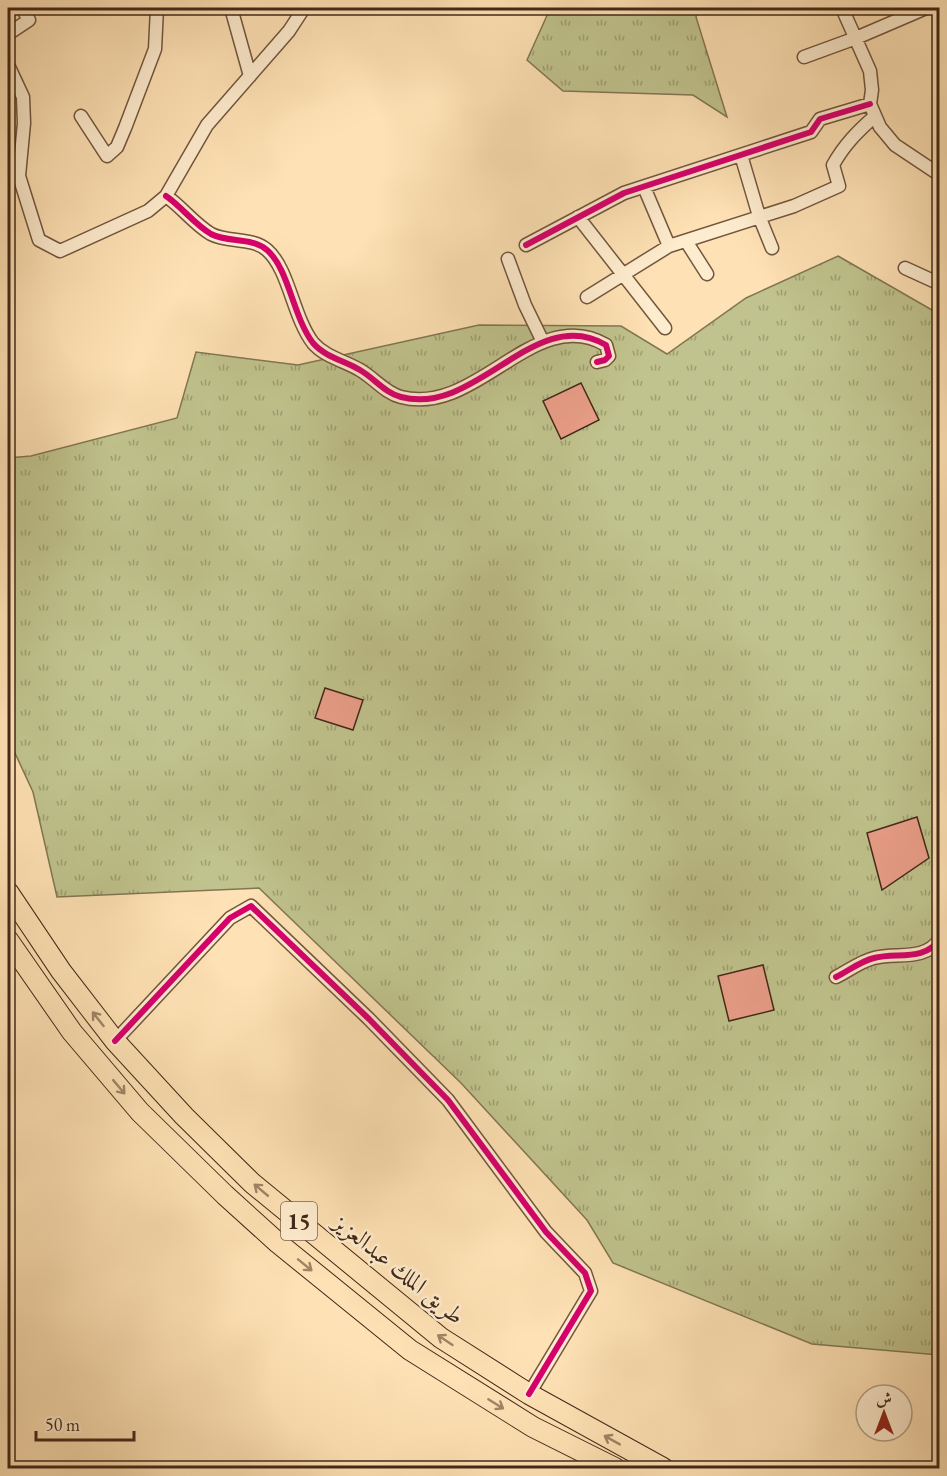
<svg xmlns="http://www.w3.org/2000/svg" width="947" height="1476" viewBox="0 0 947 1476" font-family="'EB Garamond',Amiri,serif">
<defs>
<pattern id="grass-tufts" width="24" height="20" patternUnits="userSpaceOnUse" patternTransform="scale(1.5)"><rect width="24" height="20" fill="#c0c38d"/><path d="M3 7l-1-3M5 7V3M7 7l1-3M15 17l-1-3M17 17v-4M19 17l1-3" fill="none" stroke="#9e9e72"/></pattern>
</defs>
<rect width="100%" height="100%" fill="#fee1b4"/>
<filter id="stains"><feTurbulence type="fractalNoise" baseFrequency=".00333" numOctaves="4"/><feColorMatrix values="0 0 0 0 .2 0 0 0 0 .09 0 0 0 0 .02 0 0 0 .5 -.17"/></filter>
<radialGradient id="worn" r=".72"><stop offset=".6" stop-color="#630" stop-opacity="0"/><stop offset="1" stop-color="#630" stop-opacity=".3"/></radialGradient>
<path fill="url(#grass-tufts)" stroke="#827652" stroke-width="1.5" d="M548,8H698L696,17L727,117L693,95L563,91L527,60L549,11Z
M838,256L939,314V1355L812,1344L613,1263L587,1220L461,1083L259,888L57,897L33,792L8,738V458L31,456L177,418L196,352L298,365L479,325L621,326L667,354L746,298Z"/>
<path fill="#eb9f8a" stroke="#432818" stroke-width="1.5" d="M581,383L599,420L561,439L543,401Z
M325,688L363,700L353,730L315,718Z
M917,817L929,858L882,890L867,833Z
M763,965L774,1010L729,1021L718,976Z"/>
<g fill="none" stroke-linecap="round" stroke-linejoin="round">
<g stroke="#72563f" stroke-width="15">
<path id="minor" d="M231,8L250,76
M842,8L870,71L872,90L870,104L880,127L895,145L940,175
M937,8L940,12
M8,34L29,20L22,8
M804,57L856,38L926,8
M8,65L23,97L24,123L19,176L39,240L60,251L148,211L166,196L207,125L289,31L304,8
M81,116L107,156L117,147L125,128L155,49L157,8
M741,155L759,216L772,248
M644,187L669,246
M166,196C182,207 194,224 211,234C228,243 252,237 267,250C289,269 293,317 313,343C325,357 345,361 360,370C374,378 385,393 401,397C477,417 535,303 606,345L609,356L605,360L597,362
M578,217L665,328
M686,241L707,274
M526,245L624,193L811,132L820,119L870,104
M508,259L525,305L543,342
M905,268L940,284
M587,297L669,246L794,206L839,186L833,165C844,145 858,131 875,116
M836,977C848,971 861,961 874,958C897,952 924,962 940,939
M115,1041L230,918L251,906L369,1019L448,1100L546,1232L585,1273L591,1291L529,1394"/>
</g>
<g stroke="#432818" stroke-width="22">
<path id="trunk" d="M8,892L61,971L115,1041L184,1116L252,1183L441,1338L529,1394L663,1468
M8,940L72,1032L140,1112L225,1195L278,1243L410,1350L533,1427L615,1468"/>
</g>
<use href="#minor" stroke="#feecce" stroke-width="12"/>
<use href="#trunk" stroke="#fee1b4" stroke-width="20"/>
<g stroke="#feecce" stroke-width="10">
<path id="cycleway" d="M166,196C182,207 194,224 211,234C228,243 252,237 267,250C289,269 293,317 313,343C325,357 345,361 360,370C374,378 385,393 401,397C477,417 535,303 606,345L609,356L605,360L597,362
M526,245L624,193L811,132L820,119L870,104
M836,977C848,971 861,961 874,958C897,952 924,962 940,939
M115,1041L230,918L251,906L369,1019L448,1100L546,1232L585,1273L591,1291L529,1394"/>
</g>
<use href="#cycleway" stroke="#d6006c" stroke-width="6"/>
</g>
<defs><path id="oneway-shaft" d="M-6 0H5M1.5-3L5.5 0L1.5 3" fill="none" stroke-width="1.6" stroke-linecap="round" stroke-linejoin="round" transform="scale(1.5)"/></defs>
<g stroke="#a08466">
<use href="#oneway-shaft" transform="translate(98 1019) rotate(-128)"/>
<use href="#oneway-shaft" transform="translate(119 1087) rotate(50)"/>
<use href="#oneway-shaft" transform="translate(261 1190) rotate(-140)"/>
<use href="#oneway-shaft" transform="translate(305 1265) rotate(39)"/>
<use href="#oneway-shaft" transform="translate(445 1340) rotate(-146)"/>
<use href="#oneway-shaft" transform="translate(496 1404) rotate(32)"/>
<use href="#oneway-shaft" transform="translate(612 1440) rotate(-151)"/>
</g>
<g text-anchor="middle" stroke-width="5" stroke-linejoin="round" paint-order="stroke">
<rect fill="#feecce" stroke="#7b634f" stroke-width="1.5" x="281" y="1202" width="36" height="38" rx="4.5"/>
<g font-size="22" font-weight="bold" fill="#432818">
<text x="299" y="1229">15</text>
</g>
<g font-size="24" fill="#432818" stroke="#feecce">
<text transform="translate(399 1269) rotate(39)" y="8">طريق الملك عبدالعزيز</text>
</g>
</g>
<rect width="947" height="1476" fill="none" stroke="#fee1b4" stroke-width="30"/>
<rect x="9" y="9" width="929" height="1458" fill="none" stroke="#432818" stroke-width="3"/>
<rect x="15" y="15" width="917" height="1446" fill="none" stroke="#432818" stroke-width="1.5"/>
<g transform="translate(884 1413)"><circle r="28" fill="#feecce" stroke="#b39e85" stroke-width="1.5"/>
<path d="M0-4.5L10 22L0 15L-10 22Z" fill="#8f2418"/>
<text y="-9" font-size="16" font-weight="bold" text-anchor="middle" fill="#432818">ش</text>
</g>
<path d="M36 1431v9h98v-9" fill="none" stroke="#432818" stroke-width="3"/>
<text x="45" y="1431" font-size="18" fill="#432818" stroke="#feecce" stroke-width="4.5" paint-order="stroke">50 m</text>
<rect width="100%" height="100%" filter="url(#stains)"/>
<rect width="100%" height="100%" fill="url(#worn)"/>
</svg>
